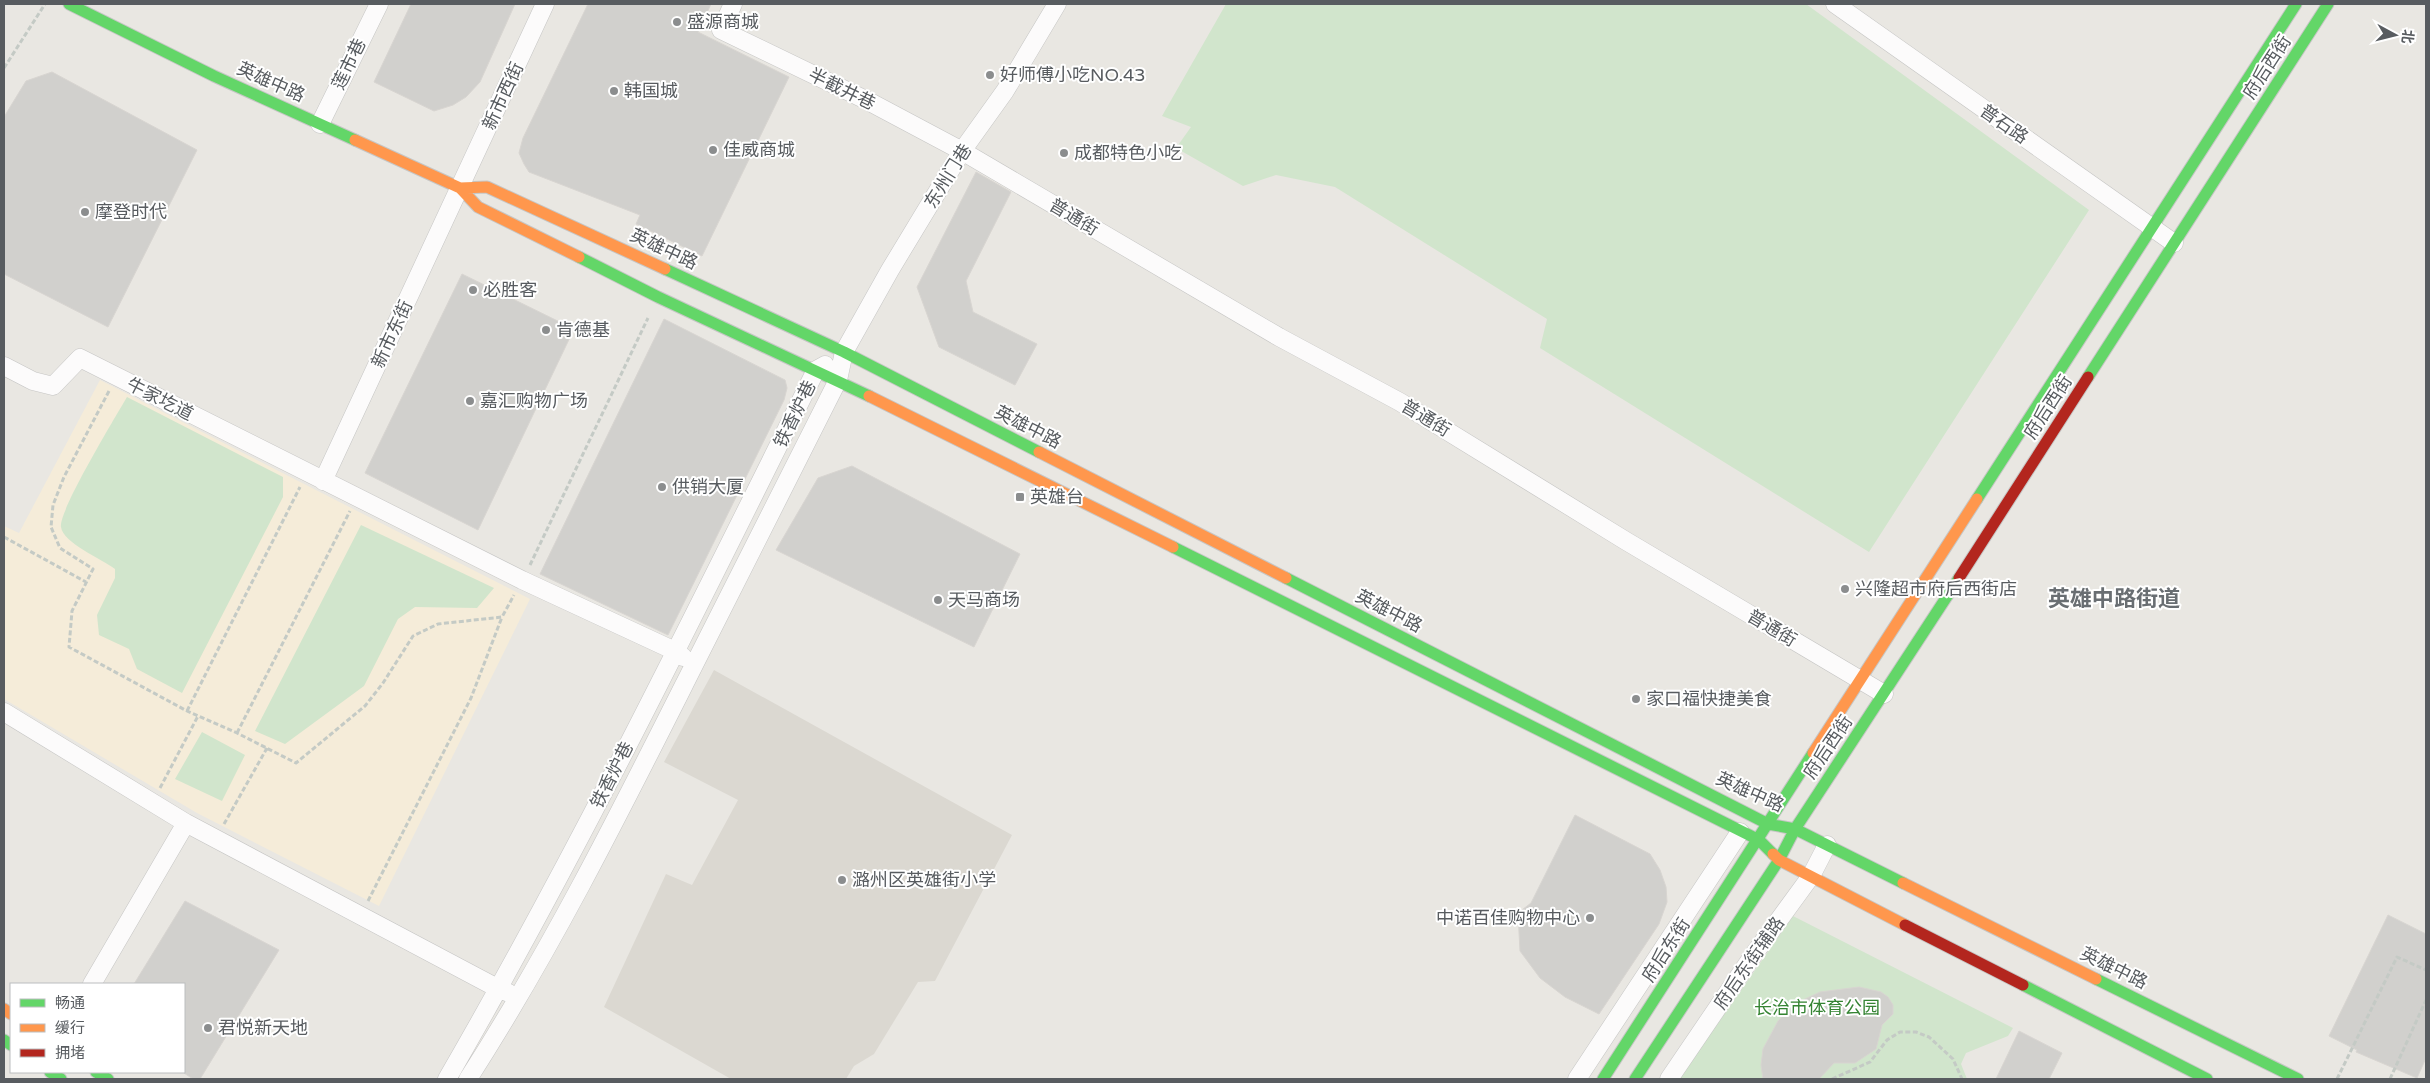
<svg xmlns="http://www.w3.org/2000/svg" width="2430" height="1083" viewBox="0 0 2430 1083" font-family="'Varela Round','Noto Sans SC',sans-serif">
<rect width="100%" height="100%" fill="#e9e7e2"/>
<path fill="#f5ecd9" d="M100,380L530,599L379,906L197,813L4,699V526L19,533Z"/>
<path fill="#dbd8d1" d="M714,670L1012,835L935,981L918,982L874,1054L854,1066L846,1079H731L604,1007L666,874L692,885L738,800L664,762Z"/>
<path fill="#d1e5cc" d="M1226,4H1806L2089,210L1869,552L1540,348L1547,319L1335,187L1276,175L1243,186L1176,148L1191,127L1162,116Z
M127,397L283,477V497L182,693L137,669L129,649L99,635L97,615L115,578V569C102,559 63,543 61,527C58,512 116,416 127,397Z
M361,525L494,588L477,608L415,607L398,619L364,686L285,744L255,731Z
M202,732L245,755L222,801L175,779Z
M1793,916L2013,1028L2008,1036L1966,1053L1961,1064L1967,1079H1679Z"/>
<path fill="#d1d0cd" stroke="#d8d5d1" d="M411,4H515L480,82L466,97L453,105L434,111L374,82Z
M588,4H711L698,32L789,77L702,256L636,224L640,215L529,172L524,164L519,153L523,138Z
M52,72L197,150L108,327L4,274V117L26,81Z
M976,172L1011,192L966,281L973,312L1037,344L1015,385L939,347L917,287Z
M462,274L574,329L478,530L365,473Z
M664,319L785,380L787,388L784,400L668,635L540,574Z
M852,466L1020,554L974,647L776,550L818,478Z
M1575,815L1650,854L1660,870L1666,887L1667,902L1659,924L1599,1014L1565,997L1540,978L1520,951L1518,913L1531,903Z
M185,901L279,950L200,1079H193L184,1073V984H134Z
M2388,915L2426,934V1058L2417,1078L2356,1052L2357,1050L2329,1036Z
M1859,987L1881,992L1888,997L1893,1005V1014L1882,1025L1876,1049L1855,1063H1834L1819,1079H1763L1761,1065L1763,1049L1778,1021L1787,1011L1801,1001L1820,992Z
M2019,1031L2062,1053L2049,1079H1996Z"/>
<g fill="none" stroke-linecap="round" stroke-linejoin="round">
<g stroke="#c5c5c4" stroke-width="19">
<path id="street" d="M733,4L721,30L868,101L962,151L1279,337L1400,402L1626,541L1884,694
M1835,4L2174,243
M320,124L379,4
M4,366L33,381L53,386L80,358L522,580L675,651L683,657
M323,481L545,4
M4,712L186,823L499,989L509,993
M92,984L186,823
M447,1079C580,849 697,609 816,370L825,365
M468,1079C551,950 620,812 689,675C738,576 788,478 838,380L844,352L890,270L962,151L1005,91L1057,4
M1577,1079L1740,832
M1669,1079L1754,954L1811,876L1827,845"/>
</g>
<g stroke="#c6c6c5" stroke-width="13">
<path id="fast" d="M69,4L214,76L355,140
M579,257L658,297L869,396
M665,269L844,352L1039,452
M2088,377L2328,4
M1977,499L2296,4
M1173,547L1759,840L1773,854
M1286,578L1768,824L1795,829L1903,883
M2096,979L2298,1079
M2023,985L2207,1079
M4,1040L11,1045
M50,1072L61,1079
M96,1072L108,1079
M1603,1079L1813,753
M1635,1079L1779,860L1795,829L1959,578"/>
</g>
<g stroke="#c6c6c5" stroke-width="13">
<path id="slow" d="M355,140L460,188L478,207L579,257
M460,188L487,187L665,269
M869,396L1173,547
M1039,452L1286,578
M1813,753L1977,499
M1773,854L1779,860L1905,925
M1903,883L2096,979
M4,1009L11,1014"/>
</g>
<g stroke="#c6c6c5" stroke-width="13">
<path id="jam" d="M1959,578L2088,377
M1905,925L2023,985"/>
</g>
<path stroke="#c4cac5" stroke-width="3" stroke-dasharray="5 2.5" stroke-linecap="butt" d="M4,68L45,4
M109,391L64,477L53,505L51,527L60,548L93,569L72,611L69,647L187,711L237,733L296,763L365,706L383,683L413,636L438,624L502,617L514,595
M4,537L86,582
M530,565L648,318
M187,711L300,487
M237,733L350,511
M160,788L198,716
M224,824L267,748
M368,901L471,698L502,617
M1832,1079L1870,1062L1887,1040L1900,1032H1916L1929,1037L1953,1059L1962,1079
M2337,1079L2397,957L2426,970
M2390,1079L2426,1000"/>
<use href="#street" stroke="#fcfbfb" stroke-width="18"/>
<use href="#fast" stroke="#63d668" stroke-width="11"/>
<use href="#slow" stroke="#ff974d" stroke-width="11"/>
<use href="#jam" stroke="#b3261e" stroke-width="11"/>
</g>
<g fill="#8b8d8e" stroke="#fff" stroke-width="2">
<circle cx="677" cy="22" r="5"/>
<circle cx="990" cy="75" r="5"/>
<circle cx="614" cy="91" r="5"/>
<circle cx="713" cy="150" r="5"/>
<circle cx="1064" cy="153" r="5"/>
<circle cx="85" cy="212" r="5"/>
<circle cx="473" cy="290" r="5"/>
<circle cx="546" cy="330" r="5"/>
<circle cx="470" cy="401" r="5"/>
<circle cx="662" cy="487" r="5"/>
<rect x="1015" y="492" width="10" height="10" rx="2.5"/>
<circle cx="1845" cy="589" r="5"/>
<circle cx="938" cy="600" r="5"/>
<circle cx="1636" cy="699" r="5"/>
<circle cx="842" cy="880" r="5"/>
<circle cx="1590" cy="918" r="5"/>
<circle cx="208" cy="1028" r="5"/>
</g>
<g text-anchor="middle" stroke-width="4" stroke-linejoin="round" paint-order="stroke">
<g font-size="18" fill="#585c60" stroke="#fff" text-anchor="start">
<text x="687" y="28">盛源商城</text>
<text x="1000" y="81">好师傅小吃NO.43</text>
<text x="624" y="97">韩国城</text>
<text x="723" y="156">佳威商城</text>
<text x="1074" y="159">成都特色小吃</text>
<text x="95" y="218">摩登时代</text>
<text x="483" y="296">必胜客</text>
<text x="556" y="336">肯德基</text>
<text x="480" y="407">嘉汇购物广场</text>
<text x="672" y="493">供销大厦</text>
<text x="1030" y="503">英雄台</text>
<text x="1855" y="595">兴隆超市府后西街店</text>
<text x="948" y="606">天马商场</text>
<text x="1646" y="705">家口福快捷美食</text>
<text x="852" y="886">潞州区英雄街小学</text>
<text x="1580" y="924" text-anchor="end">中诺百佳购物中心</text>
<text x="218" y="1034">君悦新天地</text>
</g>
<g font-size="18" fill="#585c60" stroke="#fff">
<text transform="translate(349 64) rotate(-64)" y="6">莲市巷</text>
<text transform="translate(2267 67) rotate(-57)" y="6">府后西街</text>
<text transform="translate(271 82) rotate(24)" y="6">英雄中路</text>
<text transform="translate(842 89) rotate(26)" y="6">半截井巷</text>
<text transform="translate(503 96) rotate(-65)" y="6">新市西街</text>
<text transform="translate(2004 124) rotate(35)" y="6">普石路</text>
<text transform="translate(948 176) rotate(-58)" y="6">东州门巷</text>
<text transform="translate(1074 217) rotate(31)" y="6">普通街</text>
<text transform="translate(664 249) rotate(25)" y="6">英雄中路</text>
<text transform="translate(392 334) rotate(-65)" y="6">新市东街</text>
<text transform="translate(160 399) rotate(27)" y="6">牛家圪道</text>
<text transform="translate(2048 407) rotate(-57)" y="6">府后西街</text>
<text transform="translate(795 414) rotate(-64)" y="6">铁香炉巷</text>
<text transform="translate(1426 418) rotate(31)" y="6">普通街</text>
<text transform="translate(1028 427) rotate(27)" y="6">英雄中路</text>
<text transform="translate(1389 611) rotate(27)" y="6">英雄中路</text>
<text transform="translate(1772 628) rotate(31)" y="6">普通街</text>
<text transform="translate(1828 747) rotate(-56)" y="6">府后西街</text>
<text transform="translate(612 775) rotate(-63)" y="6">铁香炉巷</text>
<text transform="translate(1750 792) rotate(24)" y="6">英雄中路</text>
<text transform="translate(1666 950) rotate(-57)" y="6">府后东街</text>
<text transform="translate(1749 963) rotate(-55)" y="6">府后东街辅路</text>
<text transform="translate(2114 968) rotate(26)" y="6">英雄中路</text>
</g>
<g font-size="18" fill="#358433" stroke="#fff">
<text x="1817" y="1014">长治市体育公园</text>
</g>
<g font-size="22" font-weight="bold" fill="#696e72" stroke="#fff">
<text x="2114" y="606">英雄中路街道</text>
</g>
</g>
<rect width="2430" height="1083" fill="none" stroke="#585c60" stroke-width="10"/>
<rect x="10" y="983" width="175" height="90" fill="#ffffff" stroke="#bcbebf"/>
<rect x="20" y="999" width="25" height="8" fill="#63d668" stroke="#bcbebf"/>
<text x="55" y="1008" font-size="15" fill="#585c60">畅通</text>
<rect x="20" y="1024" width="25" height="8" fill="#ff974d" stroke="#bcbebf"/>
<text x="55" y="1033" font-size="15" fill="#585c60">缓行</text>
<rect x="20" y="1049" width="25" height="8" fill="#b3261e" stroke="#bcbebf"/>
<text x="55" y="1058" font-size="15" fill="#585c60">拥堵</text>
<g transform="translate(2395 35) rotate(97)" stroke="#ffffff" stroke-width="4" paint-order="stroke">
<path d="M0-4L9 19L0 12L-9 19Z" fill="#585c60"/>
<text y="-8" font-size="14" font-weight="bold" text-anchor="middle" fill="#585c60">北</text>
</g>
</svg>
